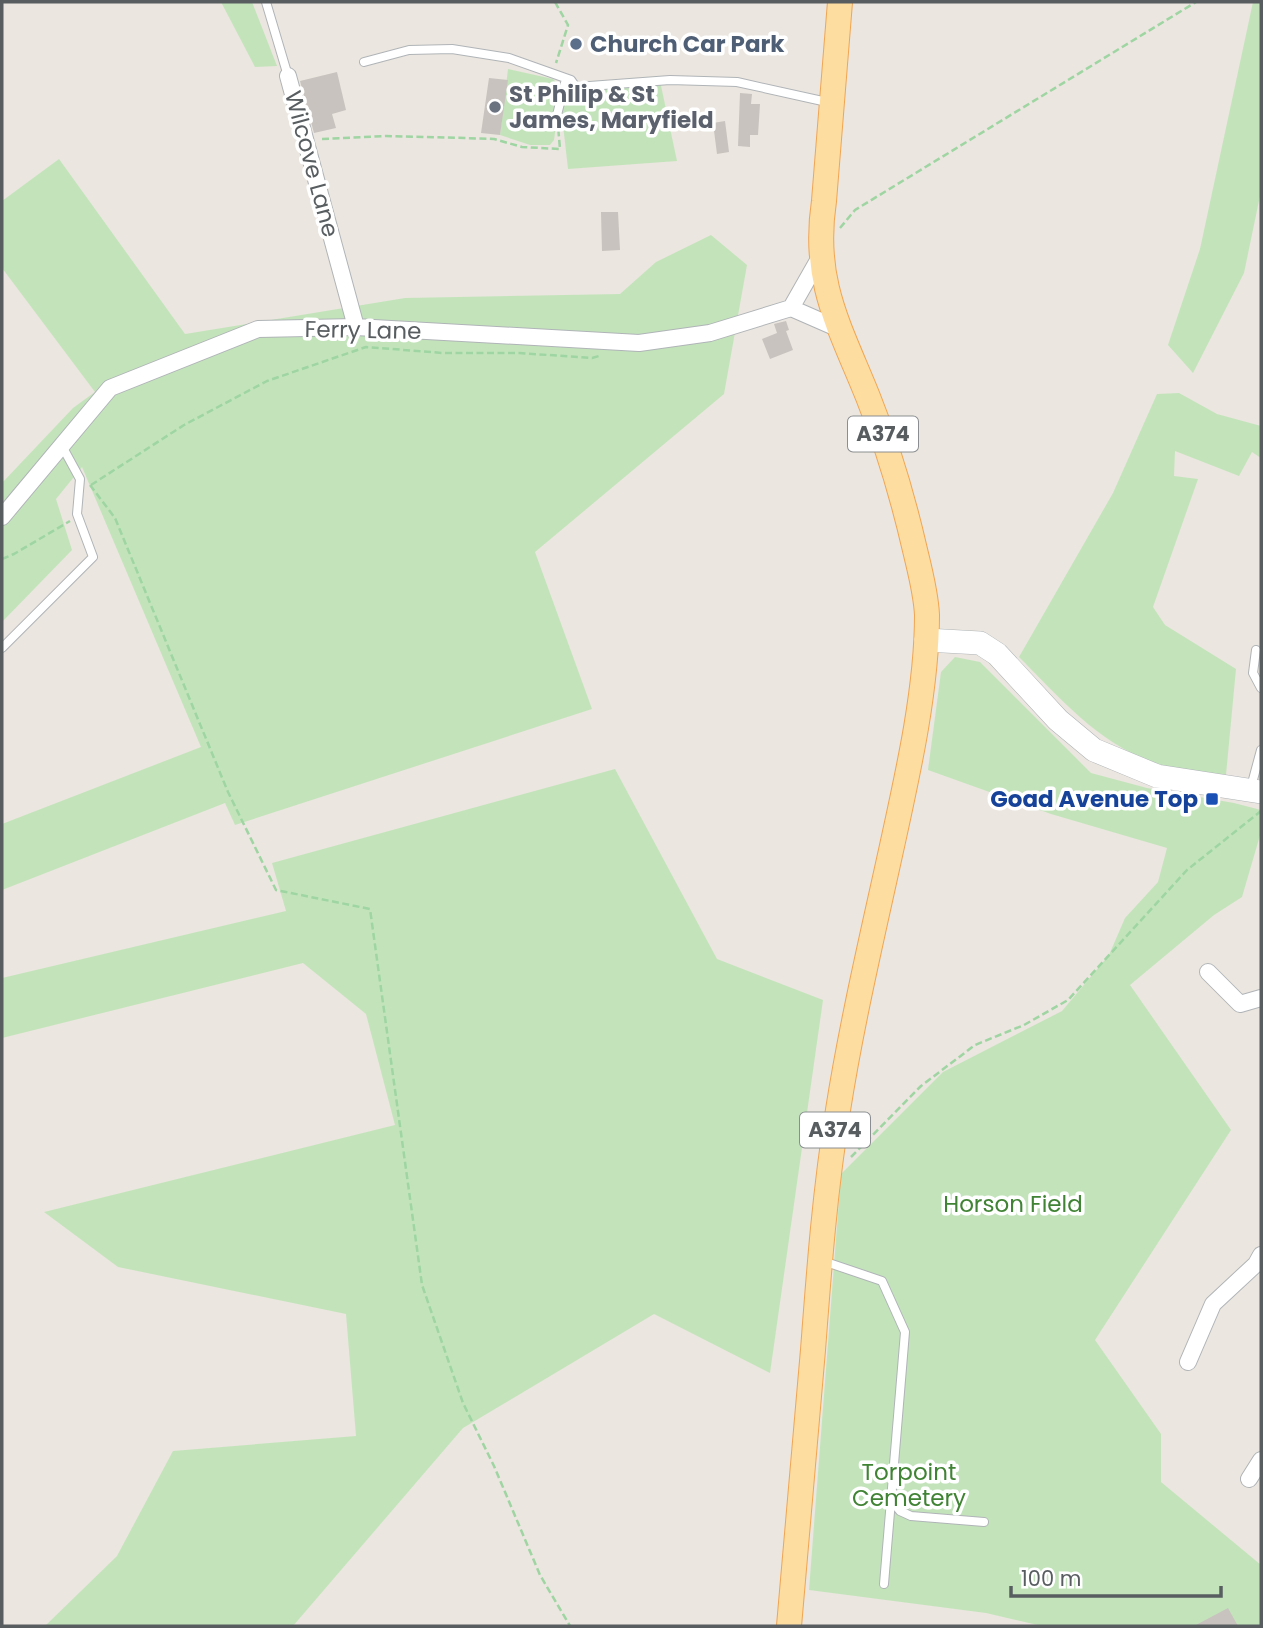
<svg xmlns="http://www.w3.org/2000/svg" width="1263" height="1628" viewBox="0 0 1263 1628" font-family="Poppins,sans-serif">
<rect width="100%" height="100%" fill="#ebe6df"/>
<path fill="#c3e4bb" d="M221,2H252L277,66L255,67Z
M1253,2H1261V191L1244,273L1193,373L1168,345L1200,249Z
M508,69L553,79L561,88L554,140L550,145H530L500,135Z
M660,81L677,161L568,169L562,116L563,104L573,91Z
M59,159L185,334L405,298L620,294L656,262L711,235L747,265L724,394L535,552L592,709L235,825L225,803L2,890V824L201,747L82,467L56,499L72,550L2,622V483L73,408L95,392L2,268V201Z
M1179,393L1217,414L1261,426V458L1252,452L1239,476L1175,451L1174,476L1198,479L1153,607L1165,625L1236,669L1226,775C1203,771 1175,770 1152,762C1097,742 1059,697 1019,657L1113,493L1157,394Z
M955,657L980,662L1091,773L1147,788L1234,803L1261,810V832L1242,897L1214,915L1130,985L1231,1130L1095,1340L1161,1434V1482L1261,1565V1626H1042L986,1613L809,1590L841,1174L943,1072L1062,1011L1109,955L1125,918L1158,882L1167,848L1051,814L928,770L941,672Z
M615,769L717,959L823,1000L770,1373L654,1314L463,1428L293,1626H45L117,1556L173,1451L356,1436L346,1314L118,1267L44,1212L395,1125L366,1014L303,963L2,1038V978L286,911L272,863Z"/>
<path fill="#c8c3be" d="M337,72L346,110L332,114L336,128L314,133L300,81Z
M489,78L508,80L500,135L481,133Z
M740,93L752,94L751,104H760L758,135H750V147L738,146Z
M725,121L729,152L717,154L713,123Z
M601,212H618L620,250L602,251Z
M786,321L789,330L786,331L793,350L770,359L762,339L777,333L774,324Z
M1228,1608L1238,1626H1194Z"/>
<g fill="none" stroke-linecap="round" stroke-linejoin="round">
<g stroke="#b0b4b7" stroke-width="10">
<path id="lane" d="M266,2L288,76
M364,62L409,50L452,49L509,58L571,80L576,87L670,80L737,82L827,102
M557,115L566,79
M2,648L93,557L77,514L80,479L62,446
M1256,650L1253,673L1261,688
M1251,787L1261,750
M823,1261L882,1281L905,1332L884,1584
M891,1500L900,1511L911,1516L984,1522"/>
</g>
<g stroke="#b0b4b7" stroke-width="18">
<path id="street" d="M288,76L356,327
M791,308L820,257
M2,517L110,388L258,329L356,327L639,343L710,333L791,308L839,329
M1208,972L1240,1004L1261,998
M1188,1362L1213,1304L1256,1264L1261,1255
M1249,1479L1261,1460"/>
</g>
<g stroke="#afb4b7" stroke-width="24">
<path id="secondary" d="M926,640L980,643L997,654L1058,720L1094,750L1157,776L1261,792"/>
</g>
<g stroke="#f0a553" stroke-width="26">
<path id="primary" d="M789,1626C797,1534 805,1442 813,1350C819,1270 825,1189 838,1110C852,1021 873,933 892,846C908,773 927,689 927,615C926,593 920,571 915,550C903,498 888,447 868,397C839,325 812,281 824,201L840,2"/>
</g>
<path stroke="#9ed5a2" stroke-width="2.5" stroke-dasharray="7 3.5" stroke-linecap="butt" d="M555,2L568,25L556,63
M322,139L386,136L465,138L494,139L522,147L560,149L558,126
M840,228L855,210L1196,2
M90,485L115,518L228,792L276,890L370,909L422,1285L463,1403L494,1466L540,1575L570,1626
M91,485L184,425L267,381L366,347L443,353H519L592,358L599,356
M2,559L14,554L70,521
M851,1157L921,1086L975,1045L1024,1025L1068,1000L1187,870L1261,811"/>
<use href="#lane" stroke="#fff" stroke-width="8"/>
<use href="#street" stroke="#fff" stroke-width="16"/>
<use href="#secondary" stroke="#fff" stroke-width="23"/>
<use href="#primary" stroke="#fedda1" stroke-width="24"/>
</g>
<circle fill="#5c6f8a" stroke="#fff" stroke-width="2.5" cx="576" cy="44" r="7"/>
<circle fill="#6b7280" stroke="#fff" stroke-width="2.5" cx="495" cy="107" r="7"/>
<rect fill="#1a4fb4" stroke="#fff" stroke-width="2.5" x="1205" y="792" width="14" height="14" rx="3.5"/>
<g text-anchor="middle" stroke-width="7" stroke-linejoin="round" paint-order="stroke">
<g fill="#fff" stroke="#8a8e90" stroke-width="2">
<rect x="848" y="416.5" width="70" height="35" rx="5"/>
<rect x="800" y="1112.5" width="70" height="35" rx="5"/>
</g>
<g font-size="21" font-weight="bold" fill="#585d60">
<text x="883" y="441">A374</text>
<text x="835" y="1137">A374</text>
</g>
<g font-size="23" font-weight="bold" fill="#4e5e75" stroke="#fff" text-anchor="start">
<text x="590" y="52">Church Car Park</text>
</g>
<g font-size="23" font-weight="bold" fill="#5b616d" stroke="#fff" text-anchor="start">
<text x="509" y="102">St Philip &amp; St<tspan x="509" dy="26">James, Maryfield</tspan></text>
</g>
<g font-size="23" fill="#585d60" stroke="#fff">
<text transform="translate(312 164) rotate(75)" y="8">Wilcove Lane</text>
<text transform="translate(363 330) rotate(1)" y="8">Ferry Lane</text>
</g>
<g font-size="23" font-weight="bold" fill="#164399" stroke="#fff" text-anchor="end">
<text x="1198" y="807">Goad Avenue Top</text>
</g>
<g font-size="23" fill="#408334" stroke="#fff">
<text x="1013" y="1212">Horson Field</text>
<text x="909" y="1480">Torpoint<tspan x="909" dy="26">Cemetery</tspan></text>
</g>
</g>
<rect width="1263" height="1628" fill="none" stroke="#585d60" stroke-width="7"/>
<path d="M1011 1586v10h210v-10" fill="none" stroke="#585d60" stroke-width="3.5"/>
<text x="1021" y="1586" font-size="21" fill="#585d60" stroke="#ffffff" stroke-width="5" paint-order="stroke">100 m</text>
</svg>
